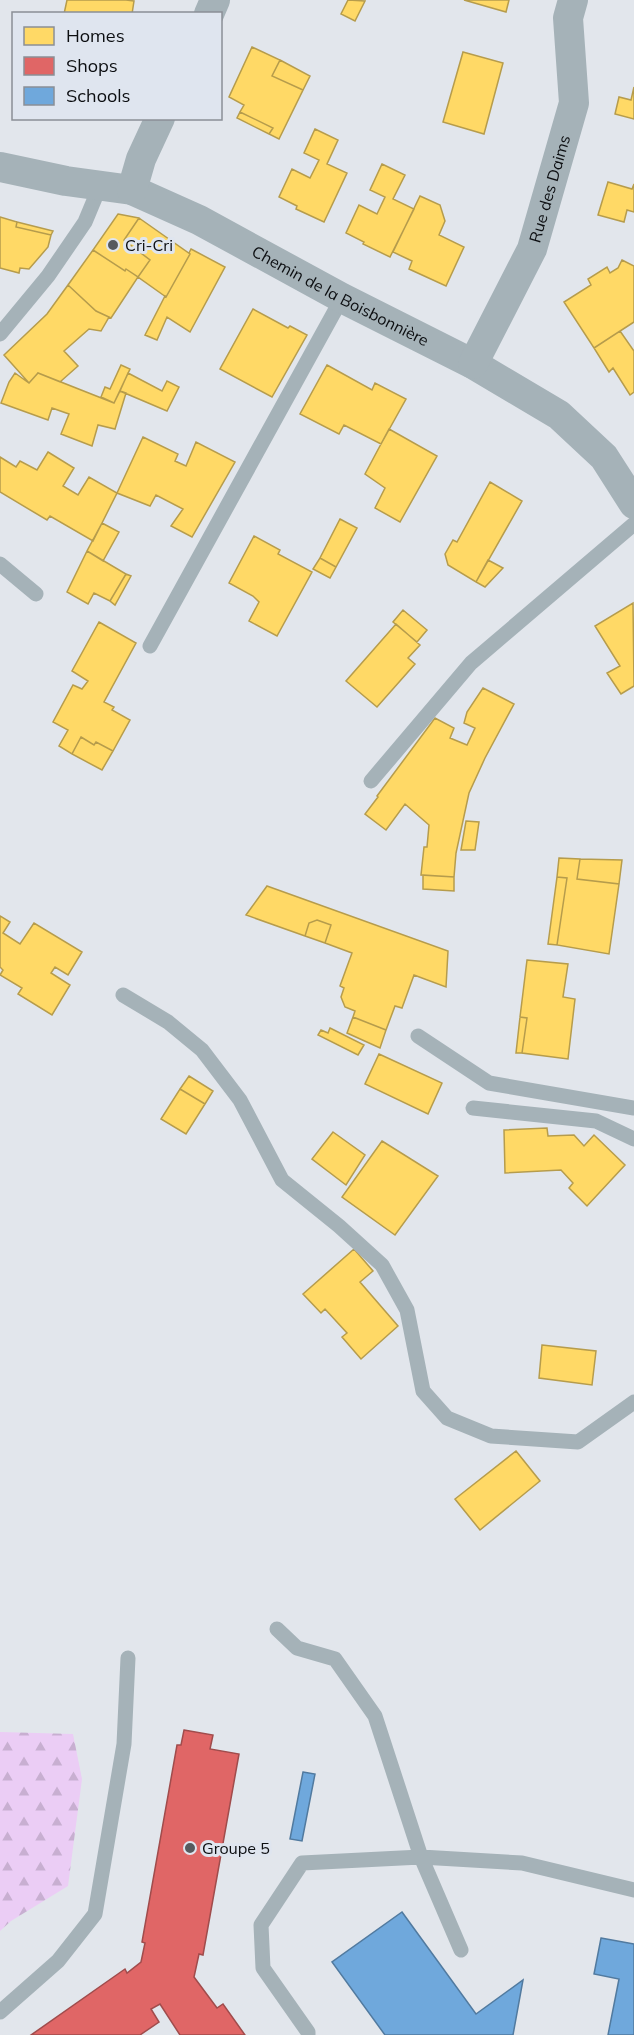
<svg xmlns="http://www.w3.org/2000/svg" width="634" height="2035" viewBox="0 0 634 2035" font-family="Mulish,sans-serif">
<defs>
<pattern id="forest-firs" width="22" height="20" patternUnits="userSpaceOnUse" patternTransform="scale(1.5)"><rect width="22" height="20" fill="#ebcdf5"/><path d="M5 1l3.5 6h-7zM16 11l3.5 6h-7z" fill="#c8afd1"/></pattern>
</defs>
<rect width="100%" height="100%" fill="#e2e6ec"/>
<path fill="url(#forest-firs)" d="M0,1732L73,1734L82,1779L68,1886L11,1921L0,1931Z"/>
<path fill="#ffd966" stroke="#b69c4c" stroke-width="1.5" d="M67,0H126L134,1L132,14H64Z
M348,0L365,1L355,21L341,14Z
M464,0H509L506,12Z
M252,47L280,60L272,76L303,90L279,139L269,134L273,128L240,112L244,105L229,97Z
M463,52L503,63L484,134L443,122Z
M280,60L310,76L303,90L272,76Z
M634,87V119L615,114L619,97L631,100Z
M240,112L273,128L269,134L237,118Z
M315,129L338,140L327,164L347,173L324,222L296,209L297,206L279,197L292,169L310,178L319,160L304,153Z
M382,164L405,175L393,199L414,209L390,257L363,244L364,242L346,233L359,205L377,214L385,197L370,190Z
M608,182L632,189L634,184V212L627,210L624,222L598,215Z
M420,196L440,205L445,221L439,235L464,247L446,286L409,269L412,261L393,252Z
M118,214L139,218L124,240L150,260L138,277L126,269L125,271L93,250Z
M0,217L17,222L16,227L51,235L48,247L29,269L20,268L19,273L0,268Z
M139,218L190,254L166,297L138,277L150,260L124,240Z
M17,222L53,231L51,235L16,227Z
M191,249L225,267L190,332L167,317L157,340L145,335L165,296L166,297L190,254L189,253Z
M93,250L125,271L126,269L138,277L111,318L96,311L68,285Z
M622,260L634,266V322L594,348L564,302L591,285L588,279L607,267L610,273L618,268Z
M68,285L96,311L109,317L101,331L89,329L64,351L78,366L60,382L38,373L29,383L4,355L47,314Z
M253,309L288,328L290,326L307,335L272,397L220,369Z
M620,331L634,351V392L630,395L613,368L609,372L594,348Z
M121,365L130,369L114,403L101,397L105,387L110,389Z
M327,365L372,390L375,383L406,399L381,444L344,425L339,434L300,414Z
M15,373L29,383L38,373L114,403L120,391L126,393L115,429L98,425L92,446L61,434L69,414L52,408L48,420L1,403L9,382Z
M128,373L162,391L167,381L179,387L167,411L120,391Z
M389,429L437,456L400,522L375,508L385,488L365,474Z
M143,437L178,454L175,461L186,466L196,442L235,462L192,537L171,526L183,509L156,495L150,506L117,493Z
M48,452L74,468L63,486L78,495L89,477L117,493L93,541L50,516L47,520L0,492V457L16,467L20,461L37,470Z
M490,482L522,501L476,582L448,565L445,554L453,540L457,542Z
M340,519L357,528L336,567L320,558Z
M102,523L119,532L103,561L87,551Z
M254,536L280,550L278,554L312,572L277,636L249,621L259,602L253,596L229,583Z
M87,551L126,574L110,601L94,593L88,604L67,592Z
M320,558L336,567L330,578L313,569Z
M488,560L503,568L485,587L476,582Z
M126,574L131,576L115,605L110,601Z
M633,603L634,686L621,694L607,673L620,666L595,626Z
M403,610L427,630L417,642L393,622Z
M99,622L136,643L104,702L114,707L112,710L130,720L113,751L96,742L94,745L81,737L72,754L59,746L68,730L53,722L73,685L82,689L88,681L72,671Z
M396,624L420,645L408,658L415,664L377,707L346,681Z
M483,688L514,704L485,758L469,793L456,853L454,877L421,875L424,847H427L429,825L405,804L386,830L365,814L378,797L377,796L435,718L454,728L450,738L467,745L475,728L464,723L467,712Z
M81,737L94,745L96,742L113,751L102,770L72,754Z
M466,821L479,822L475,850H461Z
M559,858L580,859L577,879L619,884L609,954L557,945L567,878L557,877Z
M580,859L622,860L619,884L577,879Z
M423,875L454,877V891L423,889Z
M557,877L567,878L557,945L548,944Z
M267,886L448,951L446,987L414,975L402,1008L395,1006L386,1030L353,1017L355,1011L345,1007L341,997L344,988L340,986L352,953L325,943L331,925L317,920L309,923L305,936L246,915Z
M0,916L10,922L3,933L20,944L34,923L82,952L68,975L55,967L51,973L70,985L52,1015L18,994L22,988L0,975L3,970L0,967Z
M317,920L331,925L325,943L305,936L309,923Z
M527,960L568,964L563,997L575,999L568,1059L522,1053L527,1018L520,1017Z
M353,1017L386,1030L380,1048L347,1033Z
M520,1017L527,1018L522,1053H516Z
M330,1028L364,1045L358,1055L318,1035L321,1030L328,1033Z
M379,1054L442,1083L428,1114L365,1084Z
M189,1076L213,1091L205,1104L180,1089Z
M180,1089L205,1104L186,1134L161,1119Z
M547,1128L548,1136L574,1135L584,1146L594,1135L625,1165L587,1206L569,1188L573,1183L561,1170L505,1173L504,1130Z
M333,1132L365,1155L346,1185L312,1159Z
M382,1141L438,1176L395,1235L342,1197Z
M354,1249L373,1271L360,1282L398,1326L361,1359L342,1337L347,1333L325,1309L321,1313L303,1294Z
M542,1345L596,1351L592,1385L539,1378Z
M516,1451L540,1481L480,1530L455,1499Z"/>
<path fill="#e06666" stroke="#a04c4c" stroke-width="1.5" d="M184,1730L213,1735L210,1749L239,1754L203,1955L199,1954L194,1977L217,2008L223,2004L245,2035H180L160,2004L151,2009L159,2022L140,2035H31L125,1969L127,1973L141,1962L145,1943L142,1942L177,1745H181Z"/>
<path fill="#6fa8dc" stroke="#517a9f" stroke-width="1.5" d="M303,1772L315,1774L302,1841L290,1839Z
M402,1912L476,2014L523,1980L513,2035H385L332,1962Z
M601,1938L634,1944V2035H608L619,1979L594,1974Z"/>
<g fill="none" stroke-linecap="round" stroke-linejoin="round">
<path stroke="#a5b2b8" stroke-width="15" d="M0,334L48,276L85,222L100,186
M0,564L36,594
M150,646L342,298
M371,781L471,663L634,524
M123,995L168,1022L202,1050L240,1100L282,1180L339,1226L382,1265L407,1310L423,1391L447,1418L491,1436L578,1442L634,1402
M418,1036L489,1083L634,1108
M473,1108L596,1121L634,1139
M277,1629L297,1648L335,1659L375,1716L421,1857L302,1863L261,1925L263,1968L308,2032V2035
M461,1950L421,1857L522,1863L634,1890
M0,2012L58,1961L95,1914L124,1744L128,1658"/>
<g stroke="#a5b2b8" stroke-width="30">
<path d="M209,14L215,0"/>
<path id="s1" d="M0,167L66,181L132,190L199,220L342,298L473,364L559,415L604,457L634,504"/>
<path d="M132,190L141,159L160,118"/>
<path id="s2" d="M473,364L532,249L574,103L568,18L573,0"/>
</g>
</g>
<g fill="#575a5e" stroke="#dfe5ef" stroke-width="2">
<circle cx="113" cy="245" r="6"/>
<circle cx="190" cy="1848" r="6"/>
</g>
<g text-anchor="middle" stroke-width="6" stroke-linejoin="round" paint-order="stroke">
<g font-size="16" fill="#0c0e11" stroke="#dfe5ef">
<text dy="6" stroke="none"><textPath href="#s2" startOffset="192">Rue des Daims</textPath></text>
<text dy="6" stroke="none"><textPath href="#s1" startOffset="368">Chemin de la Boisbonnière</textPath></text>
</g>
<g font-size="16" fill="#0c0e11" stroke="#dfe5ef" text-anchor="start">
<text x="125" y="251">Cri-Cri</text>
<text x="202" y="1854">Groupe 5</text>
</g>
</g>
<rect x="12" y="12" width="210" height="108" fill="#dfe5ef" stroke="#8b8f96" stroke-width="1.5"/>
<rect x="24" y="27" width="30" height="18" fill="#ffd966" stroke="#8b8f96" stroke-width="1.5"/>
<text x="66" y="42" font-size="18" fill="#0c0e11">Homes</text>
<rect x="24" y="57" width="30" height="18" fill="#e06666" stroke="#8b8f96" stroke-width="1.5"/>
<text x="66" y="72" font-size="18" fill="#0c0e11">Shops</text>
<rect x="24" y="87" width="30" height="18" fill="#6fa8dc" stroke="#8b8f96" stroke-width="1.5"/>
<text x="66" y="102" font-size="18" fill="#0c0e11">Schools</text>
</svg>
